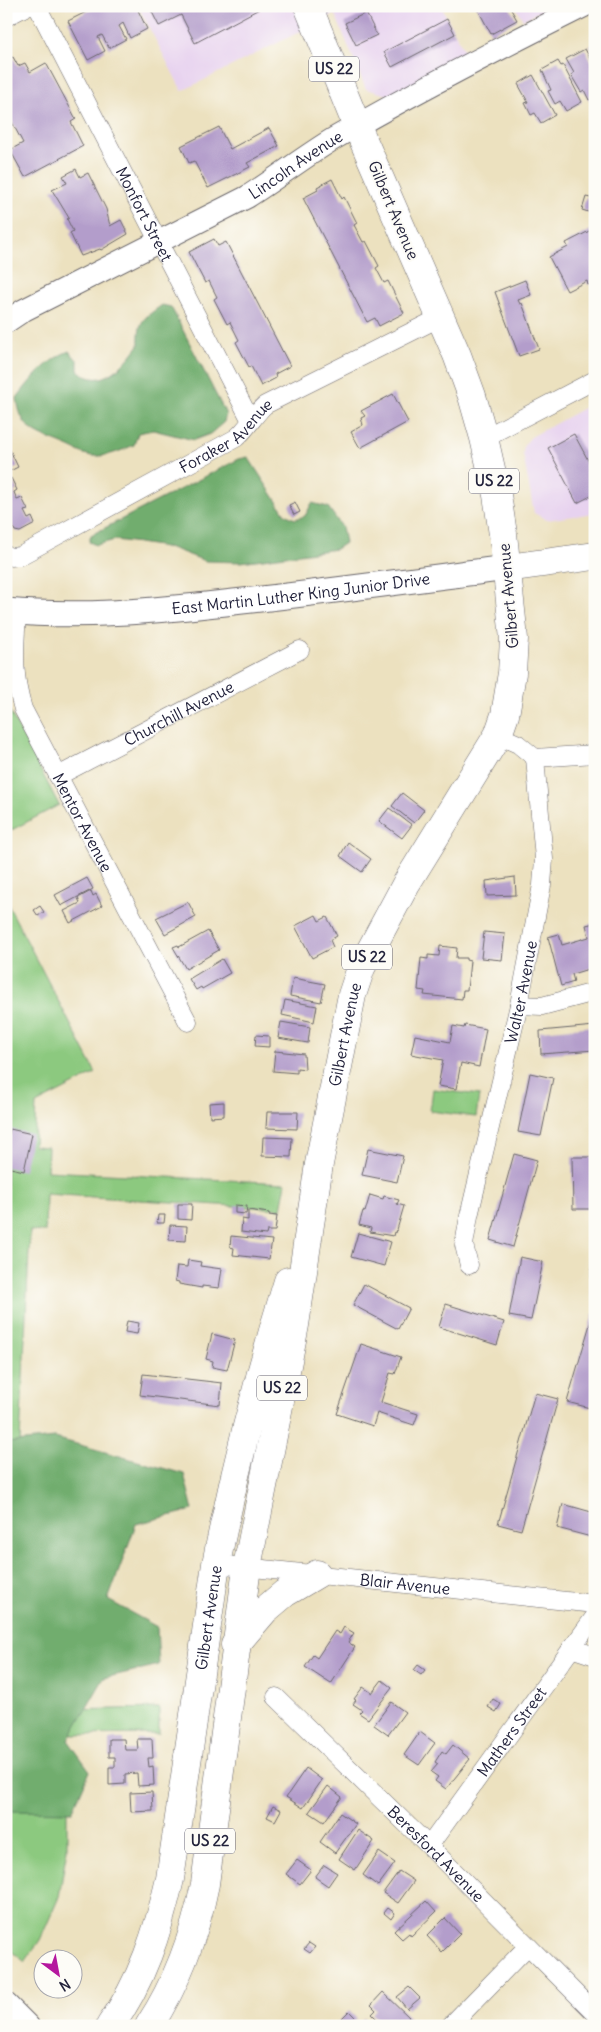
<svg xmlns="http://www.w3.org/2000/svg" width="601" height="2032" viewBox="0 0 601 2032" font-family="Delius,sans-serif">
<rect width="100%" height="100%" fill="#fdfcf7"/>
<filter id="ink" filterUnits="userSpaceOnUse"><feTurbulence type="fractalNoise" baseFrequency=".02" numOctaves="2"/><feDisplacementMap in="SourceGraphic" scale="10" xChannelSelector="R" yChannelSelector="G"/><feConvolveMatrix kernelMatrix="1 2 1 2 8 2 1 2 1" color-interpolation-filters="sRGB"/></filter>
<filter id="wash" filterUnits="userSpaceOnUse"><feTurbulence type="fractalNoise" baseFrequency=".0096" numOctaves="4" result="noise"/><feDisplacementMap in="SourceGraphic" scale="20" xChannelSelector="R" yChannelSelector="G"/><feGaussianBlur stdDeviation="1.12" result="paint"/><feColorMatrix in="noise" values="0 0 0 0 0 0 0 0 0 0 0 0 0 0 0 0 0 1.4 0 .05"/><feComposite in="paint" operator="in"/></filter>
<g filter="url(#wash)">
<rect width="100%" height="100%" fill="#ece1bf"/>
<path fill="#e7d2ef" d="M138,6H441L467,56L391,96L366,89L335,14L182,91Z
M515,6H550L523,20Z
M595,402V513L547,520L534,513L523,454L524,445L531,437Z"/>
<path fill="#8cc97f" stroke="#57765d" d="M6,704L59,805L6,833Z
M6,901L96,1073L36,1104L34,1146L48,1147L47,1171L286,1183L281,1209L46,1194L45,1232L30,1231L11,1632L67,1710L159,1708V1734L67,1735V1849L59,1897L40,1940L25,1962L6,1946Z
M433,1089L479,1095L476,1117L430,1111Z"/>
<path fill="#71ad6e" stroke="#4a6854" d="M162,305L171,307L226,414L224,422L210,434L194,440L153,430L138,433L134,445C120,451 108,457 92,456C84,455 74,449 67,446C39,434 21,433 17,398C30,380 48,359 69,351L78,361V370C101,393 125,364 139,345C138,320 143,319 162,305Z
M248,457L285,514L295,519L305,516L312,503L328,507L342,527L345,543L336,549L241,562L205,561L171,548L139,543L115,540L96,545L89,542L91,535L239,459Z
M55,1438L184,1474L193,1510L136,1524L108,1600L157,1627L159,1665L104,1678L68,1740L90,1771L72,1812L11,1811L6,1767V1443Z"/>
<g id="blocks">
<path fill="#b39dcb" d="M98,6H136L147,29L130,38L123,23L119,26L126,39L109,48L102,35L98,37L105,51L88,60L68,21Z
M149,6H258L259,9L195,43L181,15L159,26Z
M476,6H509L517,20L491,34Z
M366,13L377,35L356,45L345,23Z
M447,19L455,34L392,67L384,52Z
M595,44V56L590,46Z
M585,49L595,67V96L589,100L584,90L581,92L571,75L574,73L566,59Z
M13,57L18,66L25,63L30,72L46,63L76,119L71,122L83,146L25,177L10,150L23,143L6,111V60Z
M558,61L561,66L563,65L582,102L566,111L560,101L555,104L548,91L551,90L542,70Z
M533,75L555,115L541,123L535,113L531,115L525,103L528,102L518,84Z
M219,127L230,149L269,128L279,146L247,163L250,167L208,188L194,161L189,163L181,146Z
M76,169L80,177L88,173L106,209L110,226L121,220L128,234L101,250L100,249L81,256L70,233L73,231L67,219L69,218L52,190L67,183L63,176Z
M332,179L342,199L344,197L357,223L354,225L363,242L366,241L379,266L376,268L384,283L388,281L404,313L379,326L375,318L367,322L303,198L318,190L317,187Z
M586,197L595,199V214L582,210Z
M595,228V281L588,285L587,281L567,291L549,257L568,247L566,243Z
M214,239L218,246L226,242L290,366L275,374L276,378L261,386L251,366L249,367L236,342L239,340L230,322L227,324L214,299L217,297L209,281L205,283L189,252Z
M525,280L531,295L518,300L520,304L522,303L539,349L519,356L495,292Z
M393,394L408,422L360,448L351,432L363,425L361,418L365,416L361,411Z
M574,434L595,473V494L577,503L548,448Z
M8,446L18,467L6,473V447Z
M11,478L17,490L14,492L17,500L22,498L28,510L24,511L28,519L32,517L35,524L20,532L15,531L6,514V480Z
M295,502L300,512L294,515L289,505Z
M402,793L424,810L414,823L392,806Z
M389,808L412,825L402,838L379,821Z
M348,842L371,859L362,872L340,856Z
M515,877L516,895L487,896L486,881Z
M87,878L93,889L61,906L55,895Z
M91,891L93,896L96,894L102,906L70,923L64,911L80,903L78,898Z
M188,902L196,917L165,934L156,918Z
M40,906L44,912L38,916L34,910Z
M316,915L319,921L327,917L337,936L330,940L333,947L312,958L295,926Z
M595,923V967L572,974L574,982L561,986L548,937L559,934L562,945L589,937L586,925Z
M208,931L219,950L186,969L173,947L178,945L179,947Z
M484,932L505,934L502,960L481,958Z
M440,946L457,948L456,958H466V960L470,961L467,990H463L462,999L424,995L425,991L418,990L421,958L428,959V955L439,956Z
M222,959L230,973L202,989L201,987L196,990L189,979Z
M293,978L325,984L321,1002L290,996Z
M285,1000L317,1006L314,1022L282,1015Z
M281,1022L310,1027L308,1043L278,1038Z
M465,1025L486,1029L479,1067L461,1063L456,1089L438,1086L443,1060L411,1054L415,1035L450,1042L453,1026L464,1028Z
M595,1026V1050L541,1054L540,1031Z
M256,1035L269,1036V1047L255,1046Z
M275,1051L304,1054L305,1069L297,1068V1073L273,1071Z
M530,1073L553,1078L541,1136L518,1132Z
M224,1102V1116L210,1117L209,1103Z
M267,1112H298L297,1129L266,1128Z
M10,1129L32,1134L24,1171L6,1167V1146Z
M263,1137L292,1138L291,1157L262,1156Z
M368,1149L403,1156L397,1182L362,1175Z
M514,1154L537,1160L513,1247L490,1240Z
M572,1157H595V1209H573Z
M370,1195L383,1199L384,1196L399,1200L397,1204L404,1206L396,1233L394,1232L393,1236L370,1232L371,1228L359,1225L363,1211L365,1212Z
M178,1204H192L191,1220L178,1219Z
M235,1205L247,1206L246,1214L235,1213Z
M248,1210L269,1213V1215L277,1216L275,1231H267L266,1235L241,1232L242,1219L248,1220Z
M158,1215H165L164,1223H157Z
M592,1217H595V1295H591Z
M170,1225L187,1226L186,1241L169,1240Z
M358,1233L391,1242L384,1266L351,1257Z
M231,1236L272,1240L269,1259L233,1255L234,1248L230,1247Z
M520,1257L543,1262L531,1320L509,1316Z
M188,1260L201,1262L200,1266L222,1269L219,1288L202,1286V1288L179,1284V1282L175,1281L177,1266L187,1267Z
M364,1284L409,1308L398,1329L353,1305Z
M446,1304L504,1322L497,1345L439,1327Z
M593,1314L595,1315V1393L590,1408L567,1402Z
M127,1321L139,1323L137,1334L125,1332Z
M212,1334L235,1340L227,1370L212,1367L213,1361L206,1359Z
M361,1344L401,1357L395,1374L390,1373L381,1402L418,1414L414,1425L377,1413L373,1426L337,1414Z
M143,1374L222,1383L220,1405L140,1395Z
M535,1393L558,1399L521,1530L498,1524Z
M563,1504L595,1513V1538L557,1528Z
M344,1627L354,1633L348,1642L355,1647L331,1684L305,1667L313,1655L317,1658L335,1631L340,1634Z
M418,1665L425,1670L421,1675L414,1670Z
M382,1680L392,1688L368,1719L359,1713L362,1710L353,1704L356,1700L354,1699L363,1687L372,1693Z
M493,1699L501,1704L496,1712L488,1707Z
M391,1702L405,1712L388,1735L374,1725Z
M420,1732L435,1743L419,1765L404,1755Z
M109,1739H124L125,1750H138L137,1739H152L153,1758H148L149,1767L153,1766L154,1785L138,1786L137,1773L125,1774V1784L109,1785V1767H115V1757H109Z
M453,1745L470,1759L446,1789L435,1781L438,1777L431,1772L438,1764L435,1762L442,1751L446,1754Z
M306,1768L322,1780L303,1808L286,1797Z
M328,1786L342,1797L324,1822L309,1812Z
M152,1792L153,1811L131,1812L130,1793Z
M273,1806L281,1810L275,1821L267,1817Z
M340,1813L356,1824L335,1853L320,1842Z
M358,1830L374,1841L355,1870L339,1859Z
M379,1852L395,1863L378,1886L363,1875Z
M297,1860L311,1870L300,1884L286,1874Z
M324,1865L337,1873L328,1886L315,1877Z
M399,1871L414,1881L398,1903L383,1893Z
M426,1901L436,1912L411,1936L409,1933L402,1939L394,1931Z
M388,1908L395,1913L391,1919L384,1913Z
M445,1918L460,1934L442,1952L427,1936Z
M309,1943L315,1947L310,1953L304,1949Z
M409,1987L420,1998L407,2009L397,1997Z
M383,1992L410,2018L404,2024L398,2019L391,2026H388L382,2020L380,2022L372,2014L376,2010L371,2005Z
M349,2011L357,2019L350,2026H338L336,2024Z
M364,2018L372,2026H355Z"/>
</g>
</g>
<g filter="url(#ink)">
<use href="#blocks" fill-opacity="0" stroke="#696569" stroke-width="1"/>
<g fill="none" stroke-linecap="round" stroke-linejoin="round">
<g stroke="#696569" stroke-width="19">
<g id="minor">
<path id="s1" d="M37,6L251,421"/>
<path d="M6,17L27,6"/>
<path d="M484,438L595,380"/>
<path id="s2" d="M6,555L11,557L20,556L236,438C248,428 254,415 265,405L441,317"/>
<path id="s3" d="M17,612C15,648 12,673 23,709L188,1022"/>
<path d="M535,758L595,754"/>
<path id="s4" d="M58,776L300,650"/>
<path d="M519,1005L542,1006L595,992"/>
<path id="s5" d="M469,1265L464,1245L469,1216L519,1005L542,885L544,859L535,758L518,744L498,735"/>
<path id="s6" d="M216,1564L595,1604"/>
<path d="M571,1648L595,1656"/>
<path id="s7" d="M276,1697L429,1846L595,2013"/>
<path id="s8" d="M429,1846L595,1616"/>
<path d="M450,2026L528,1946"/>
</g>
</g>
<g stroke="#696569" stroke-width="24">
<g id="tertiary">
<path id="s9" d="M6,322L24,310L247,197C277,178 305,156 335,138C416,91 500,48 584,6"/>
<path d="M6,2004L28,2026"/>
</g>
</g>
<g stroke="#696569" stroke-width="27">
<g id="secondary">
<path id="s10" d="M6,611C79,618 153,611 225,603C320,593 413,580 507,568"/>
</g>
</g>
<g stroke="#696569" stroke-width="29">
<g id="primary">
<path d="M507,568L595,556"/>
<path d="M235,1645L265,1610L285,1593L317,1574"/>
<path id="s11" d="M110,2026C142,1982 158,1931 170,1879L216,1564C235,1468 259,1374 288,1281"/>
<path id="s12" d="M149,2026C177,1983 195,1934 205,1884L247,1567L295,1325L319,1164L352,995L361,968L406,884L498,735L505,715L512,673L514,639L503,534L497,495L484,438L472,396L457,355L357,126L308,6"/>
</g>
</g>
<use href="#minor" stroke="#fff" stroke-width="18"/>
<use href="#tertiary" stroke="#fff" stroke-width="22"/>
<use href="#secondary" stroke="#fff" stroke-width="25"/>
<use href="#primary" stroke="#fff" stroke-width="28"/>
</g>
</g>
<g text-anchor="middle" stroke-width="4.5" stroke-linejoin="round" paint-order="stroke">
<g fill="#fdfcf7" stroke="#646373" stroke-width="1">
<rect x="309" y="56.5" width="50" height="25" rx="4"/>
<rect x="469" y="468.5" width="50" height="25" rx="4"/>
<rect x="342" y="944.5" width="50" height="25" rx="4"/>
<rect x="257" y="1375.5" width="50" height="25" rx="4"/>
<rect x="185" y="1828.5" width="50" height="25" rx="4"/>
</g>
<g font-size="15" font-weight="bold" fill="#22223b">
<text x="334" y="74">US 22</text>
<text x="494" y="486">US 22</text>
<text x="367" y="962">US 22</text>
<text x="282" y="1393">US 22</text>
<text x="210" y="1846">US 22</text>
</g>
<g font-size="16" fill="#22223b" stroke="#fdfcf7">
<text dy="6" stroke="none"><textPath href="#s9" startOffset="330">Lincoln Avenue</textPath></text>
<text transform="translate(394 210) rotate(67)" y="6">Gilbert Avenue</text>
<text dy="6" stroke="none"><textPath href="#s1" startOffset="234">Monfort Street</textPath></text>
<text dy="6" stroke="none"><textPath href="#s2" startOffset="254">Foraker Avenue</textPath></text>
<text dy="6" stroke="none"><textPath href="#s10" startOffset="296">East Martin Luther King Junior Drive</textPath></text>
<text transform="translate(508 596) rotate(-95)" y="6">Gilbert Avenue</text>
<text dy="6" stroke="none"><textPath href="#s4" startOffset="136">Churchill Avenue</textPath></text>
<text dy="6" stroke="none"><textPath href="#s3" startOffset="226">Mentor Avenue</textPath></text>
<text dy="6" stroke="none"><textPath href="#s5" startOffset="280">Walter Avenue</textPath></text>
<text dy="6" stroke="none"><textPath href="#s12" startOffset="1015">Gilbert Avenue</textPath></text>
<text dy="6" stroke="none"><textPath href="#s6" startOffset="190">Blair Avenue</textPath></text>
<text dy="6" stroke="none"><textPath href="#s11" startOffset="424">Gilbert Avenue</textPath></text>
<text dy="6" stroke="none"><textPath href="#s8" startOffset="141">Mathers Street</textPath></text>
<text dy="6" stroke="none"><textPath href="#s7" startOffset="224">Beresford Avenue</textPath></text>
</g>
</g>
<rect width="601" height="2032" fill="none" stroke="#fdfcf7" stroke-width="25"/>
<g transform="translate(58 1974) rotate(148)"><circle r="24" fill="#fdfcf7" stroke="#a5a5ac"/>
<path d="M0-4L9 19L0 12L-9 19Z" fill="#b5179e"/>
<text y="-8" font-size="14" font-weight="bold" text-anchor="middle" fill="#22223b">N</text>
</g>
</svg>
